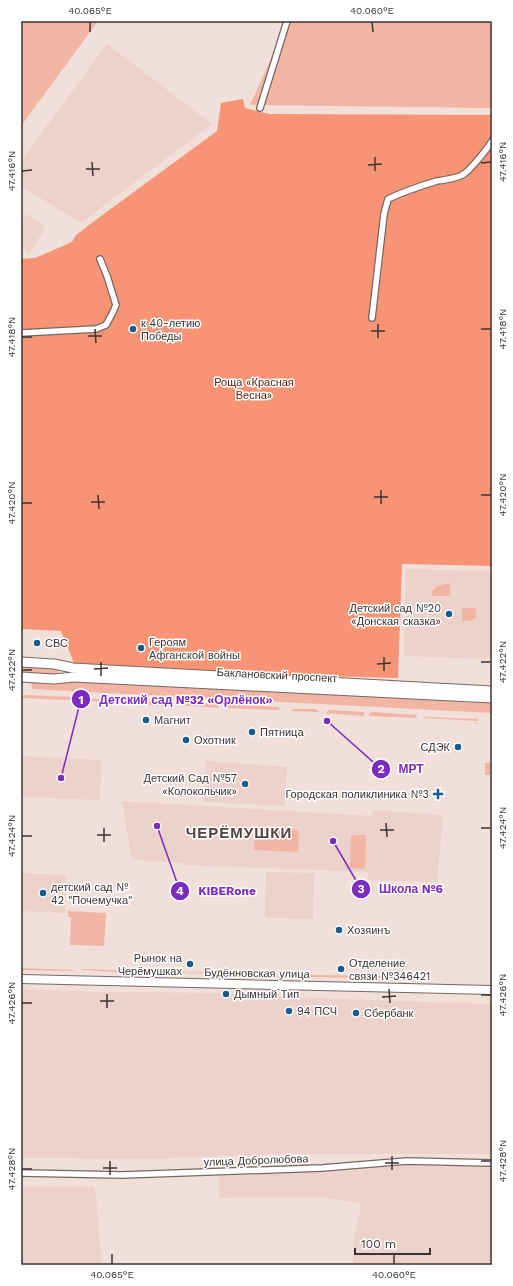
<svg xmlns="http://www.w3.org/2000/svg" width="513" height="1286" viewBox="0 0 513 1286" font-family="'Work Sans',sans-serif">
<rect width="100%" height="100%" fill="#f1dfda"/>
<path fill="#ecd2ca" d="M107,44L212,124L81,223L21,186V161Z
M26,214L46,226L30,253L21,247V223Z
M406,569L492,571V659L404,656Z
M21,756L101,760L100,800L21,797Z
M206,761L287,767L285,806L203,802Z
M122,801L372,816L373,810L443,815L437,882L367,880L368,872L184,865L183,863L132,860Z
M266,872L314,873L313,919L265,918Z
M21,873L66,875L65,913L21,911Z
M174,971L260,972V975L174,974Z
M21,989L100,992L229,993L283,997L492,1004V1154H277L153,1159L21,1158Z
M410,1165L492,1167V1265H353L354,1234L360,1212V1203L320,1197L219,1198V1176L332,1172Z
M21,1187H95L102,1265H21Z"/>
<path fill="#f3b5a3" d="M21,21H98L21,126Z
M286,21H492V108L250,105L283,33Z
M450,583V596H432V591L437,586Z
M462,608H476V617L470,621H462Z
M21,665L58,669L59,673L58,675H21Z
M71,680L289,692L492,702V713L32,689L31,681Z
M23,695L70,697H71L70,700L22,698Z
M79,698L117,700L118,703L78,700Z
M127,700L165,702L166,706L125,703Z
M180,703L218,704L219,708L179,705Z
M230,704L278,707L280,710L225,708Z
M294,709H316L319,712L290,711Z
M330,710L363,712L365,714L364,716L325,713Z
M373,712L416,715L417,718L369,716V713Z
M425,717L478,719V721L424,718Z
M485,763H492V775H485Z
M255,827L299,830L298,852L254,850Z
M351,835H366L365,869L350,868Z
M68,911L106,913L104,946L70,945L71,917H68Z
M21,968L73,970V971L21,970Z
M82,969L136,971V973L82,970Z
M307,975L391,976V978L306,977Z"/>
<path fill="#f79476" d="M243,99L245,108L269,114L492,115V566L402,564L398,678L281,675L74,663L61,631L21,629V259L35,258L72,242L76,235L97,219L217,131L221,103Z"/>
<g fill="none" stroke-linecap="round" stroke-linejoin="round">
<g stroke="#776763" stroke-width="8">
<path id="minor" d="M260,108L287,21
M372,318L384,214L388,199C403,192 420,186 437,181C444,180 459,178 464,174C470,170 489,147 492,141
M21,333L96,329L106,325L113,312L116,305L107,276L100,259
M21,1173L122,1175L322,1168L407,1161L492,1163"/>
</g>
<g stroke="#776763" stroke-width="10">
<path id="secondary" d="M21,979L492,990"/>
</g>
<g stroke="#776763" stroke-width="11">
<path id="primary" d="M21,662L54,664L73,668L492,691
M21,677L54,679L74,677L492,698"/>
</g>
<use href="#minor" stroke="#fff" stroke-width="5.5"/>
<use href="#secondary" stroke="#fff" stroke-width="8"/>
<use href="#primary" stroke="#fff" stroke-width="9"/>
</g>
<path fill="none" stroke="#3b3432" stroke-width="1.5" d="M90,22V32M372,22L373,32M375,157V171M92,162L93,176M481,163L491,162M368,165L382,164M86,169H100M22,171L32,170M378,324V338M95,329L96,343M481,329H491M371,331H385M88,336H102M22,337H32M381,490V504M98,495L99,509M481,495H491M374,497H388M91,502H105M22,503H32M384,657V671M101,662V676M481,662H491M377,664L391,663M94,669L108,668M22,670H32M386,823L387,837M104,828V842M481,828H491M380,830H394M97,835H111M22,836H32M389,989L390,1003M107,994V1008M481,995H491M382,997L396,996M100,1001H114M22,1003H32M392,1156V1170M110,1161V1175M481,1161H491M385,1163H399M103,1168H117M22,1169H32M112,1254V1264M394,1254V1264"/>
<g fill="#175b90" stroke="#fff" stroke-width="1.5">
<circle cx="133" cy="329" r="4"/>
<circle cx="449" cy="614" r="4"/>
<circle cx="37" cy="643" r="4"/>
<circle cx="141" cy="648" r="4"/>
<circle cx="146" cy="720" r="4"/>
<circle cx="252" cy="732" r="4"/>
<circle cx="186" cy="740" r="4"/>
<circle cx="458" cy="747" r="4"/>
<circle cx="245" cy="784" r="4"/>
<path d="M436 788h4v4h4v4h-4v4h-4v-4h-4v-4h4z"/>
<circle cx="43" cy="893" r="4"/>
<circle cx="339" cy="930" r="4"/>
<circle cx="190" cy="964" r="4"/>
<circle cx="341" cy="969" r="4"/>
<circle cx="226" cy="994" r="4"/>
<circle cx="289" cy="1011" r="4"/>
<circle cx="356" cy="1013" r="4"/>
</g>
<g text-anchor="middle" stroke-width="3" stroke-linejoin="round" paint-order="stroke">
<g font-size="11" fill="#3b3432" stroke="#fff" text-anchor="start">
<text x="141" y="327">к 40-летию<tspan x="141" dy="13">Победы</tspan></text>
<text x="441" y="612" text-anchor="end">Детский сад №20<tspan x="441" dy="13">«Донская сказка»</tspan></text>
<text x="149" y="646">Героям<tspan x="149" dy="13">Афганской войны</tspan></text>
<text x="45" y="647">СВС</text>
<text x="154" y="724">Магнит</text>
<text x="260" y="736">Пятница</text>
<text x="194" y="744">Охотник</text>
<text x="450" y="751" text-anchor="end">СДЭК</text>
<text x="237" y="782" text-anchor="end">Детский Сад №57<tspan x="237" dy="13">«Колокольчик»</tspan></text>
<text x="429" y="798" text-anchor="end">Городская поликлиника №3</text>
<text x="51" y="891">детский сад №<tspan x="51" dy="13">42 "Почемучка"</tspan></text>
<text x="347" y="934">Хозяинъ</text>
<text x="182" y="962" text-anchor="end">Рынок на<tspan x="182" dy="13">Черёмушках</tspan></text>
<text x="349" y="967">Отделение<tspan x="349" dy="13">связи №346421</tspan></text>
<text x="234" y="998">Дымный Тип</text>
<text x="297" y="1015">94 ПСЧ</text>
<text x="364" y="1017">Сбербанк</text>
</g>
<g font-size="11" fill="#5f220f" stroke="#fff">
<text x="254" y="386">Роща «Красная<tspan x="254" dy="13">Весна»</tspan></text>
</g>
<g font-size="11" fill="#3b3432" stroke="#fff">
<text transform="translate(277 675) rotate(3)" y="4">Баклановский проспект</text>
<text transform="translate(257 973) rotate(1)" y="4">Будённовская улица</text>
<text transform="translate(256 1160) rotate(-2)" y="4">улица Добролюбова</text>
</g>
<g font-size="15" font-weight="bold" letter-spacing="1" fill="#52443f" stroke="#fff">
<text x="239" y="838">ЧЕРЁМУШКИ</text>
</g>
</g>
<path fill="none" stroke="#7b2cbf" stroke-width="1.5" d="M61 778L81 699M327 721L381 769M333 841L361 889M157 826L180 891"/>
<g fill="#7b2cbf" stroke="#fff" stroke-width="1.5">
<circle cx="61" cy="778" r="4"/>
<circle cx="327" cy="721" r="4"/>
<circle cx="333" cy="841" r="4"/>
<circle cx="157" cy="826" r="4"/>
<circle cx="81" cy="699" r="10"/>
<circle cx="381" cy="769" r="10"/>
<circle cx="361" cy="889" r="10"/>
<circle cx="180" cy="891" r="10"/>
</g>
<g font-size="12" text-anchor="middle" font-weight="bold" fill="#fff">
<text x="81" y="704">1</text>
<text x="381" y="773">2</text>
<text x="361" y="893">3</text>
<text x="180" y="895">4</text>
</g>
<g font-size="12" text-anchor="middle" font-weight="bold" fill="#7b2cbf" stroke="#fff" stroke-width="3" stroke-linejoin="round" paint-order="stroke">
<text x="186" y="704">Детский сад №32 «Орлёнок»</text>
<text x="411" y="773">МРТ</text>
<text x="411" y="893">Школа №6</text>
<text x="227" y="895">KIBERone</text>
</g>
<rect width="513" height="1286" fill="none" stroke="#ffffff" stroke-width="44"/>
<path d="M355 1248v6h75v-6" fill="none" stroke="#3b3432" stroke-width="2"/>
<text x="361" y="1248" font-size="12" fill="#3b3432" stroke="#ffffff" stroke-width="3" paint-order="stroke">100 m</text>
<rect x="22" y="22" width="469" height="1242" fill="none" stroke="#3b3432" stroke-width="1.5"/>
<g font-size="10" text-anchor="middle" fill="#3b3432">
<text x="90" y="14">40.065°E</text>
<text x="372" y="14">40.060°E</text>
<text transform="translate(502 162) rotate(-90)" y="4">47.416°N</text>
<text transform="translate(11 171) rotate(-90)" y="4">47.416°N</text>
<text transform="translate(502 329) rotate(-90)" y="4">47.418°N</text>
<text transform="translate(11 337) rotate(-90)" y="4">47.418°N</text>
<text transform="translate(502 495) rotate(-90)" y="4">47.420°N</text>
<text transform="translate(11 503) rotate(-90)" y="4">47.420°N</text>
<text transform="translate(502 662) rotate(-90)" y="4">47.422°N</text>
<text transform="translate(11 670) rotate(-90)" y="4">47.422°N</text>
<text transform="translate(502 828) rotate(-90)" y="4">47.424°N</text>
<text transform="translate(11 836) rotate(-90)" y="4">47.424°N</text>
<text transform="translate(502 995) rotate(-90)" y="4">47.426°N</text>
<text transform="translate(11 1003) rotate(-90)" y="4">47.426°N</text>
<text transform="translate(502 1161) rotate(-90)" y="4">47.428°N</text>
<text transform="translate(11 1169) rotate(-90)" y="4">47.428°N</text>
<text x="112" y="1278">40.065°E</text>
<text x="394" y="1278">40.060°E</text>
</g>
</svg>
